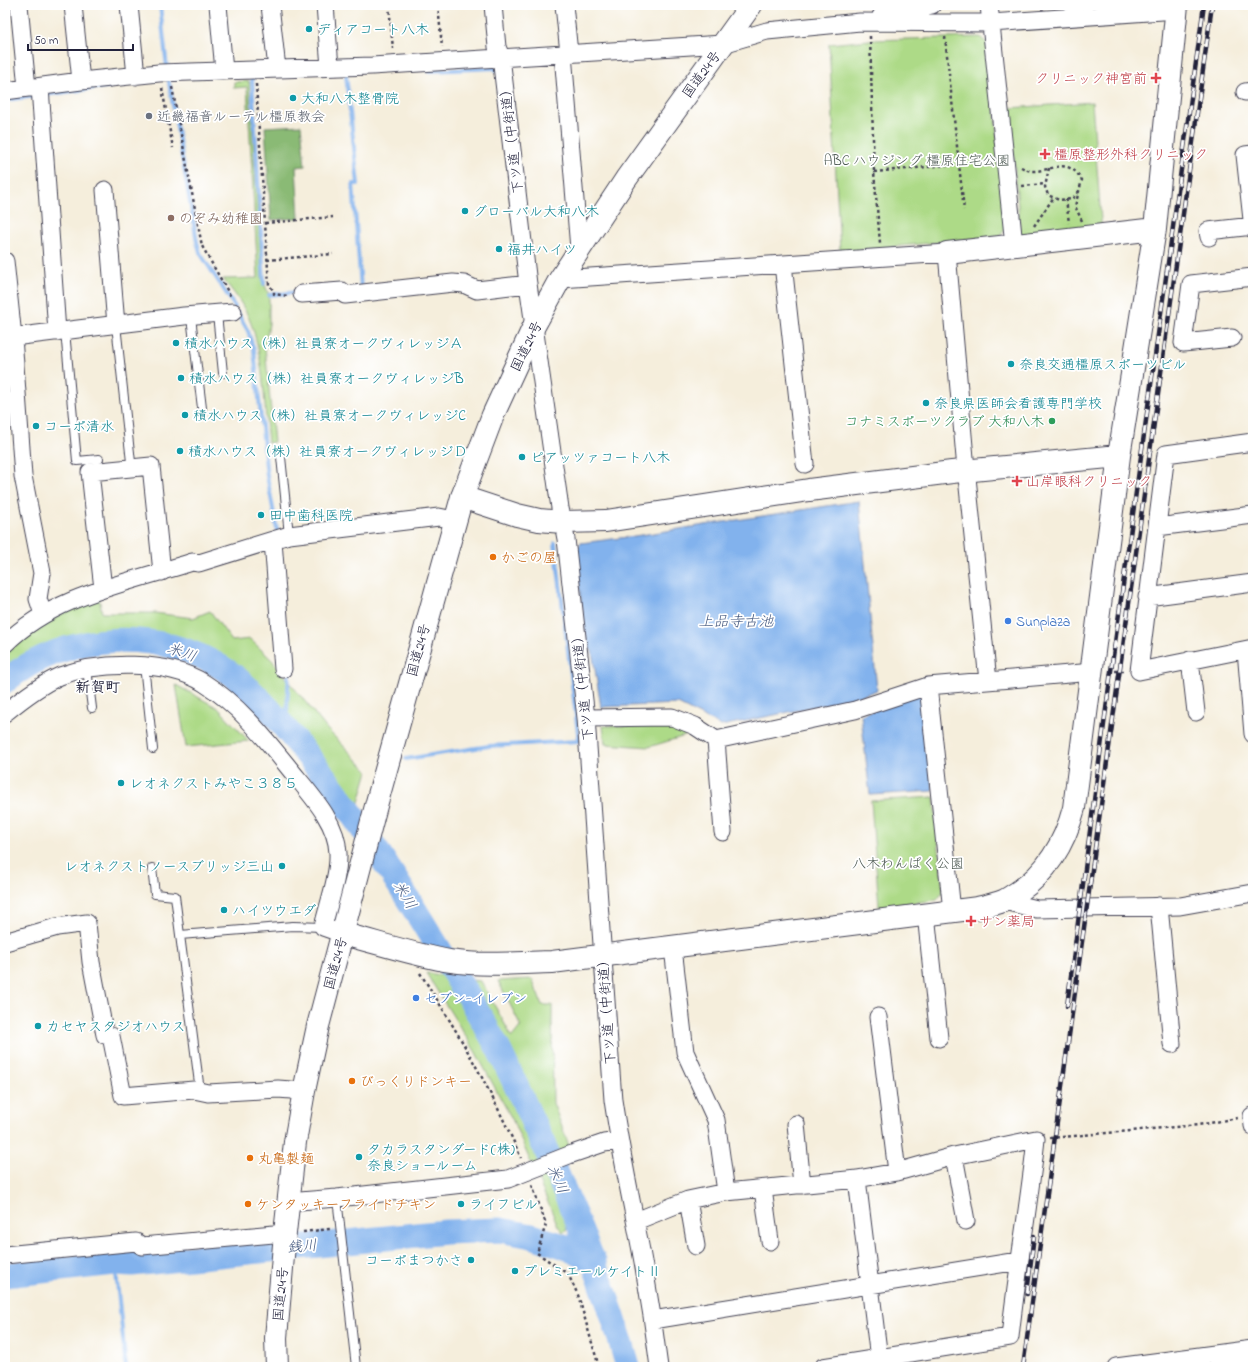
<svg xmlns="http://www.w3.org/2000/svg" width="1258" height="1372" viewBox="0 0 1258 1372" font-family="'Indie Flower','Klee One',sans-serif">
<rect width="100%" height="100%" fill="#fff"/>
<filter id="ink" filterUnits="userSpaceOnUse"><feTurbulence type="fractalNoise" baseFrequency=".025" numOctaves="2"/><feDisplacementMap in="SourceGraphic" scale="8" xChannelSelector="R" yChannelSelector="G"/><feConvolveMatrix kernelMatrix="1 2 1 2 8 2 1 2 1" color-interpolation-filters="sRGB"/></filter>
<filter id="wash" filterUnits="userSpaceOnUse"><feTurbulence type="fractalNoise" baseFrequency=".012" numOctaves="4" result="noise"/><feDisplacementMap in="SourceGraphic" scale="16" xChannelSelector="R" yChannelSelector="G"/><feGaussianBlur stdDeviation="0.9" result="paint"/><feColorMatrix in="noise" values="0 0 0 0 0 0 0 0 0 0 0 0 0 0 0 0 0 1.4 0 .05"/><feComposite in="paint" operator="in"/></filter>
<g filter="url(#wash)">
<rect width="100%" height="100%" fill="#f5eedc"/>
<path fill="#adda87" stroke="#687e61" d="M980,37L988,44L1006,228L1000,236L840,252L829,44L870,40Z
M249,81L262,278L269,295V324L265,347L274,442L268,443C264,404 264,347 246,312C240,300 232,290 223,279L258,278L247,87L234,88V82Z
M1092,102L1102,233L1021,244L1010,108Z
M99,597L102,613H155L193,618L210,611L232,641L250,639L272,660L327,729L368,771L357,809C346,792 333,777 321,761C280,710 233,655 167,638C147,633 124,635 104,637C90,638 72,637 59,642C40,649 21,663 5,675V655L15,646L68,609Z
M176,685L218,708L249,741L186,747Z
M666,725L682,726L685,736L649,747L605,744L603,726Z
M934,797L943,892L937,900L879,907L871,801Z
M426,973L448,976L465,1001L501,1063L561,1200L567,1229L563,1232L558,1226L513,1121L475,1051Z
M532,979L542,1005H552L553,1103L570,1148L557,1153L518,1067L469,980L481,981L512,1037L521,1026L498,981Z"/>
<path fill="#8aba74" stroke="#566e58" d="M301,125L305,166L296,167L299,218L271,220L265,127Z"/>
<path fill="#82b2ed" stroke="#526a94" d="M859,501L877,690L852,699L721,726L678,704L601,707L592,651L587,646L575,551L581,543L628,537Z
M923,691L933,791L870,795L861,715Z"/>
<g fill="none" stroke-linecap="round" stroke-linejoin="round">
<path stroke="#82b2ed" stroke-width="4" d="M160,5L167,68
M429,71L496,68V70
M346,75L358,184H353L361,289
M168,77L197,242L200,253L235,307
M252,78L264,284
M45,95L110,86
M5,100L36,96
M269,295L299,292
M238,313L248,331L254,350L267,476L278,535
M278,720L287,711L289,669
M406,759L489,746L579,741L555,543
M115,1263L126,1367"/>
<path stroke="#82b2ed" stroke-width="25" d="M5,681C67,631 160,626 227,671C247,685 264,703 280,722C306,753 331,784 354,817C384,859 410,902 437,946C458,980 480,1014 499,1050C519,1091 538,1133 557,1174C585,1237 610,1300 628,1367
M5,1275L115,1263L132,1264L446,1232L500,1230L532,1236L563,1246L594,1261"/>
</g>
</g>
<g filter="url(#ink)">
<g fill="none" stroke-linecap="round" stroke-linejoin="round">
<g stroke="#424153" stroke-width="10">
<path id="lane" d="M217,314L223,373
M191,317L202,408
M116,325L131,462
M65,331L77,461L99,459
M281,457L289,535
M144,665L153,749
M87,669L92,708
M152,868L155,894L175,896L180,935
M200,1091L180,935L293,926L323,927
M337,1198L356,1367"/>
</g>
<g stroke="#424153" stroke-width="19">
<path id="street" d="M19,5L27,88
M73,5L81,81
M129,5L136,76
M218,5L224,71
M270,5L277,69
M325,5L330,67
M493,5L497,47L501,57L528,284L560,508L566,539L586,718L613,1100C619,1141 627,1180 635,1220C645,1269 653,1318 659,1367
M564,5L569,53
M989,5L1014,245
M881,16L932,5
M563,54L579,249
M40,87L57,332
M5,91L81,81L159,73L372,66L723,44L767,31L860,22L991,23L1177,10
M1245,92L1253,91
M1253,154L1245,155L1253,229
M105,190L116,325
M1209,237L1208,231L1253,226
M5,261L13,337L23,476L42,573L38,599L43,614
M783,264L805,464
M560,279L947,253L965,458L988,681
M302,294L342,291L345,295L453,283L464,284L477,290L528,284
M5,338L184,316L233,312
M1232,338L1183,343L1191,284L1253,277
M1253,442L1166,454L1139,671L1253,648
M1157,527L1253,515
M273,541L283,669
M103,589L90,472L151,466L162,572
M1147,597L1253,583
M5,644C54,595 128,583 192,562L199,563L289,535L439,517L454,520
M1246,650L1253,734
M1190,660L1196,712
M928,686L952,911
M5,713C22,699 40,685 60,676C100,661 168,660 204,683C239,705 264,737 289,768C309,793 337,821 338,853C339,876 328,905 323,927L343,934
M586,718L672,717L695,726L716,740L855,710L928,686L1093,672
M716,740L723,832
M1004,901L1037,909L1180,906L1253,893
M1159,906L1172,1044
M926,914L939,1038
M5,942L57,927L87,923L91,962L104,1030L105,1035L111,1036L123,1096L194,1090L208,1093L278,1089L304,1091
M673,948L685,1052L716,1120L726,1192
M878,1017L897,1172
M1252,1116L1253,1126
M796,1124L802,1185
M954,1156L966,1221
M857,1179L879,1359
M763,1189L770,1241
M289,1199L300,1201L337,1198L508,1179L569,1155L604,1143L619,1141
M688,1200L696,1246
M636,1221L688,1200L726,1192L857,1179L897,1172L954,1156L1036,1139C1029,1206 1017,1271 1010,1337L823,1367
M5,1255L136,1242L142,1246L285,1233
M653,1320L1018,1261
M1116,1367L1253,1349"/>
</g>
<g stroke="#424153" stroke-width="24">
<path id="secondary" d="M947,253L1155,229
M462,497L517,515L539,520L562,522L606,521L809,490L952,472L1119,456
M343,934C379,943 414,955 450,961C484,966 518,963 552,962L978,908C986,906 995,904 1003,901C1008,899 1013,895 1018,892C1048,872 1065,842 1074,808L1119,456L1155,229L1177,5
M1220,1367L1253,1362"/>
</g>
<g stroke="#424153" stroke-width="24">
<path id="highway" d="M277,1367L276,1338L285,1233L295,1142L304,1091L318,1026L377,802L462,497L493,415L534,326L560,279L626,179L751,5"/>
</g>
<path stroke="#424153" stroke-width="2.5" stroke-dasharray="3 3" stroke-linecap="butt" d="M389,5L393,49
M438,5L442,47
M870,36L874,172L880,243
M945,37L964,210
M256,84L269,285L274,291V294L288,296
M172,87L202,246L231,297
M162,88L173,148
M1021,167C1025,169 1029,171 1033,171C1054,171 1067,156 1082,180L1075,206L1082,221
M1049,168L1045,187L1048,195L1059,200L1072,199L1079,191
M874,172L959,164
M1022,186L1046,184
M1066,199L1069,223
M265,223L333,217
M1034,226L1054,197
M267,260L333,254
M1109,671H1124
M420,973C459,1033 492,1092 521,1158
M1050,1138L1198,1125L1238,1118
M532,1185L546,1224L537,1253L568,1274L578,1295L599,1367
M303,1232L330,1229"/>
<use href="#lane" stroke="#fff" stroke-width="8"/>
<use href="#street" stroke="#fff" stroke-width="17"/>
<use href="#secondary" stroke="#fff" stroke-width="22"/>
<use href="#highway" stroke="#fff" stroke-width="22"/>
<g stroke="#22223b" stroke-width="4.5">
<path id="rail" d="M1067,1006L1111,671L1204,5
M1027,1294L1034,1236
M1023,1367L1212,5"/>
</g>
<use href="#rail" stroke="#fff" stroke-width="3" stroke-dasharray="9" stroke-linecap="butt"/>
</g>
</g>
<g fill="#0f9aa8" stroke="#fff" stroke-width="1.5">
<circle cx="309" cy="29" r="4"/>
<circle cx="293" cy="98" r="4"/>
<circle cx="465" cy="211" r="4"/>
<circle cx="499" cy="249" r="4"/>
<circle cx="176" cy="343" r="4"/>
<circle cx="1011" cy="364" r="4"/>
<circle cx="181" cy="378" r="4"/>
<circle cx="926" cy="403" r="4"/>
<circle cx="185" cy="415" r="4"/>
<circle cx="36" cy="426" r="4"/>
<circle cx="180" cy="451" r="4"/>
<circle cx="522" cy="457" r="4"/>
<circle cx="261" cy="515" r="4"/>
<circle cx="121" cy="783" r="4"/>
<circle cx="282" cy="866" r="4"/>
<circle cx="224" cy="910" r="4"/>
<circle cx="38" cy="1026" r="4"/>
<circle cx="359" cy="1157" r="4"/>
<circle cx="461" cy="1204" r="4"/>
<circle cx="471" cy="1260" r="4"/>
<circle cx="515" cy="1271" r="4"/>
</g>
<g fill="#e0444e" stroke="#fff" stroke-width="1.5">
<path d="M1154 72h4v4h4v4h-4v4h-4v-4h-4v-4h4z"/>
<path d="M1043 148h4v4h4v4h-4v4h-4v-4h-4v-4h4z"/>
<path d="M1015 475h4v4h4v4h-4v4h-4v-4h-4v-4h4z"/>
<path d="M969 915h4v4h4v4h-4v4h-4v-4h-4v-4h4z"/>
</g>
<circle fill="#6b7280" stroke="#fff" stroke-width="1.5" cx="149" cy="116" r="4"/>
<circle fill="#8d6e63" stroke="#fff" stroke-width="1.5" cx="171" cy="218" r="4"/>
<circle fill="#2e9e5b" stroke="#fff" stroke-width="1.5" cx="1052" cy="421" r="4"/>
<g fill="#e8710a" stroke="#fff" stroke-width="1.5">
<circle cx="493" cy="557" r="4"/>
<circle cx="352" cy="1081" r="4"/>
<circle cx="250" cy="1158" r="4"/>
<circle cx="248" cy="1204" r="4"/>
</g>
<g fill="#3f7fe0" stroke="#fff" stroke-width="1.5">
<circle cx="1008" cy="621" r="4"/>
<circle cx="416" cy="998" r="4"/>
</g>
<g text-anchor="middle" stroke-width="3.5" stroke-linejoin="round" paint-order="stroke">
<g font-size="14" fill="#0d838f" stroke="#fff" text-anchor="start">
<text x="317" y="34">ディアコート八木</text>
<text x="301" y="103">大和八木整骨院</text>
<text x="473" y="216">グローバル大和八木</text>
<text x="507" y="254">福井ハイツ</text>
<text x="184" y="348">積水ハウス（株）社員寮オークヴィレッジＡ</text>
<text x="1019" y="369">奈良交通橿原スポーツビル</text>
<text x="189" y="383">積水ハウス（株）社員寮オークヴィレッジB</text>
<text x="934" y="408">奈良県医師会看護専門学校</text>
<text x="193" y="420">積水ハウス（株）社員寮オークヴィレッジC</text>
<text x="44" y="431">コーポ清水</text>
<text x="188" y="456">積水ハウス（株）社員寮オークヴィレッジＤ</text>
<text x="530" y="462">ピアッツァコート八木</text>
<text x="269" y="520">田中歯科医院</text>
<text x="129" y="788">レオネクストみやこ３８５</text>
<text x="274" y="871" text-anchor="end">レオネクストノースブリッジ三山</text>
<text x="232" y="915">ハイツウエダ</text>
<text x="46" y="1031">カセヤスタジオハウス</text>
<text x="367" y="1154">タカラスタンダード(株)<tspan x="367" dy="16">奈良ショールーム</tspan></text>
<text x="469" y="1209">ライフビル</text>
<text x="463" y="1265" text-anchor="end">コーポまつかさ</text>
<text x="523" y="1276">プレミエールケイトⅡ</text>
</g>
<g font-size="14" fill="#22223b" stroke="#fff">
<text transform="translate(701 74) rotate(-54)" y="5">国道24号</text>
<text transform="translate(511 138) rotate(-97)" y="5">下ツ道（中街道）</text>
<text transform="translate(526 346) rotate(-64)" y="5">国道24号</text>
<text transform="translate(418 650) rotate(-75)" y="5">国道24号</text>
<text transform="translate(582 685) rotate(-96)" y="5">下ツ道（中街道）</text>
<text transform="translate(335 963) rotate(-75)" y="5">国道24号</text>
<text transform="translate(606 1009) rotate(-94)" y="5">下ツ道（中街道）</text>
<text transform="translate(280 1294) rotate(-85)" y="5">国道24号</text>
</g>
<g font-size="14" fill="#be3a42" stroke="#fff" text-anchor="start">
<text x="1147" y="83" text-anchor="end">クリニック神宮前</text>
<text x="1054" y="159">橿原整形外科クリニック</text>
<text x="1026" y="486">山岸眼科クリニック</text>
<text x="979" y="926">サン薬局</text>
</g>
<g font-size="14" fill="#5b616d" stroke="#fff" text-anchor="start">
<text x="157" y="121">近畿福音ルーテル橿原教会</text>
</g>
<g font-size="14" fill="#4c5952" stroke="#fff">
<text x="917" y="165">ABC ハウジング 橿原住宅公園</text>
<text x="908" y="868">八木わんぱく公園</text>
</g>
<g font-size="14" fill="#785e54" stroke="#fff" text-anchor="start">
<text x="179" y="223">のぞみ幼稚園</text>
</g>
<g font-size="14" fill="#27864d" stroke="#fff" text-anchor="end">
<text x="1044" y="426">コナミスポーツクラブ 大和八木</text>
</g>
<g font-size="14" fill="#c56008" stroke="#fff" text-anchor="start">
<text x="501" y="562">かごの屋</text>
<text x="360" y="1086">びっくりドンキー</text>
<text x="258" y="1163">丸亀製麺</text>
<text x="256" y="1209">ケンタッキーフライドチキン</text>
</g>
<g font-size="14" fill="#366cbe" stroke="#fff" text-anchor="start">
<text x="1016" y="626">Sunplaza</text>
<text x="424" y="1003">セブン-イレブン</text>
</g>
<g font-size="15" font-style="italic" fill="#485c82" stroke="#fff">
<text x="736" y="626">上品寺古池</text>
<text transform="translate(182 652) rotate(19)" y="5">米川</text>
<text transform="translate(405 895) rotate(59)" y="5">米川</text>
<text transform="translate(558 1179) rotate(67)" y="5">米川</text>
<text transform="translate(302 1246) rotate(-5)" y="5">銭川</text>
</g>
<g font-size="15" font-weight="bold" fill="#22223b" stroke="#fff">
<text x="98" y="692">新賀町</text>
</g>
</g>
<rect width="1258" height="1372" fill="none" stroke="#fff" stroke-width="20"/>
<path d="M28 44v6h105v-6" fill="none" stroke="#22223b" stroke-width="2"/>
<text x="34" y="44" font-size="12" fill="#22223b" stroke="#ffffff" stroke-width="3" paint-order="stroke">50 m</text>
</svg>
